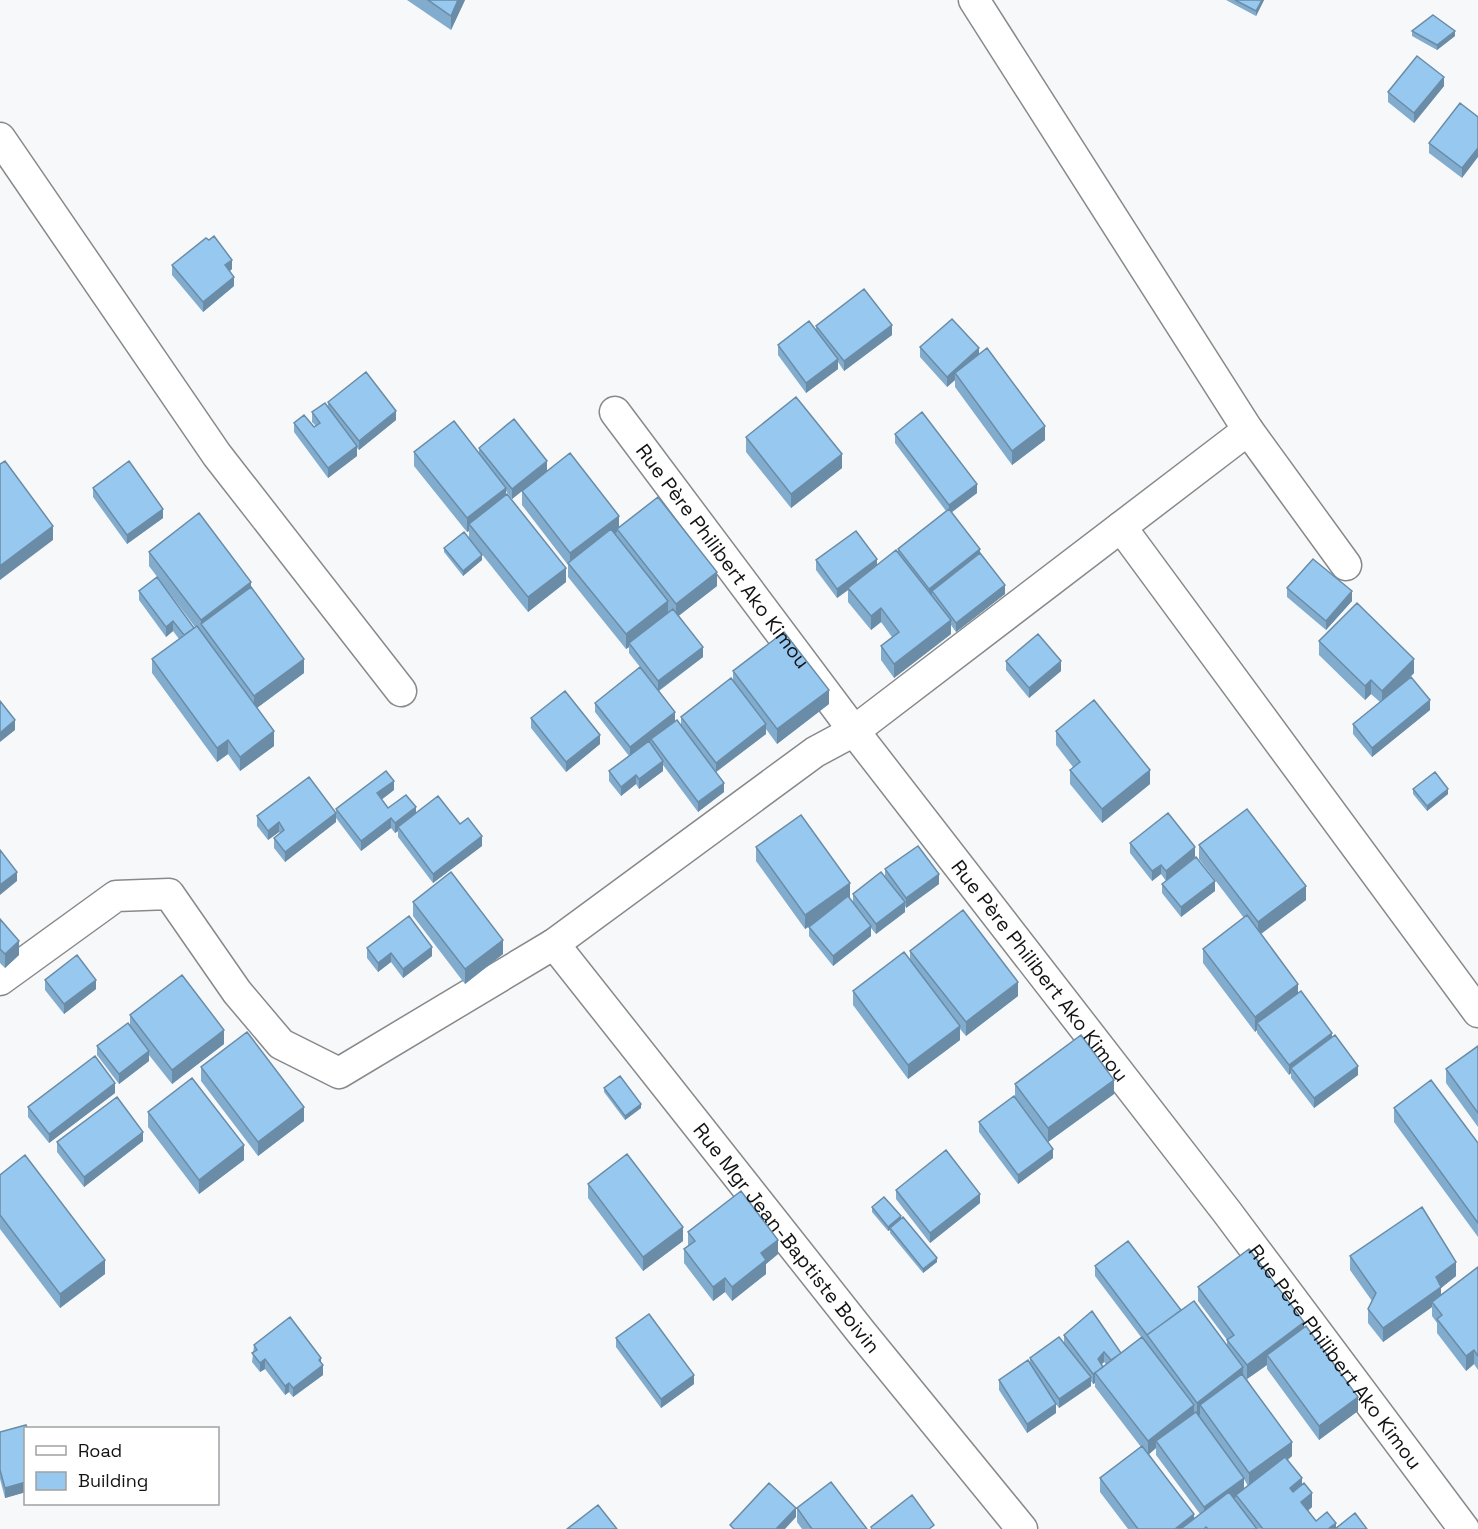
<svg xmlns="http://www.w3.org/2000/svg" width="1478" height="1529" viewBox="0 0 1478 1529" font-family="'Space Grotesk',sans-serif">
<rect width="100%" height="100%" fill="#f6f8fa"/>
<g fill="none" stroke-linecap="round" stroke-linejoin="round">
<g stroke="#87898b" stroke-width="33">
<g id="street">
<path d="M974,0L1248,430L1346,565"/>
<path d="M0,138L217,455L401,691"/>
<path id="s1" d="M615,412L854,731L1227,1212L1464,1529"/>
<path d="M1121,527L1478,1012"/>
<path id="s2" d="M554,944L861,1332L1022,1529"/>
<path d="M0,980L116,896L169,894L237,992L281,1044L339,1073L554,944L815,752L854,731L1248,430"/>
</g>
</g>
<use href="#street" stroke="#fff" stroke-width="30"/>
</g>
<path fill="#82acce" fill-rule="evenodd" d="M407,0H465L451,30Z
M1226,0H1264L1256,16Z
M1412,31L1455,36L1437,50L1412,36Z
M1444,86L1414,123L1388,102V92Z
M1478,117L1462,178L1429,153V143Z
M172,265L232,269L230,271L234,286L203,312L172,275Z
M816,326L892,335L844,371L838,362V369L806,393L778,355V345L816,331Z
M920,347L979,354L1045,440L1012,465L955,387V380L947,387L920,357Z
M328,402L396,420L359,450L357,448V456L328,478L294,432V423L314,427L316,426L312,422V412L328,406Z
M895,434L977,493L951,513L980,554L1005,594L956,632L951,625V634L894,678L881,660V646L892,637L881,622L871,630L848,602V590L837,598L816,570V560L877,565L898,552V549L946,511L895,443Z
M746,437L842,468L791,508L746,452Z
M479,448L547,471L619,528L717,586L678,616L703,657L659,691L675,721L681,726V717L733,680V671L829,704L777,744L766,729V734L716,772L724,792L698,812L663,765V771L639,789L636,784L621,796L609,781V771L629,756L595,712V703L640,667L629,653V647L626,649L568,577V565L522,505V491L512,499L506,491V494L566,582L528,612L469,538V531L467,532L414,466V452L479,453Z
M93,488L163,518L127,544L93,497Z
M444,548L482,560L463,576L444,552Z
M149,552L251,587L304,673L257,708L274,746L240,771L228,754L217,762L152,673V659L179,639L173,631L166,637L139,600V591L194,628L195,627L149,566Z
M1287,588L1352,601L1326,630L1287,597Z
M1319,641L1414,673L1409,678L1430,710L1372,757L1353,734V724L1380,702L1371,694L1365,700L1319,655Z
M1006,661L1061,671L1029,698L1006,670Z
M531,718L600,744L566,772L531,728Z
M1056,731L1150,784L1102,823L1070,784V770L1073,767L1056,745Z
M1413,789L1448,794L1427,811L1413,794Z
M394,790L381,800L388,808L416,813L460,824L482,846L433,883L398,837V831L395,833L391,828L361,851L336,818V809Z
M257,816L336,822L285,862L274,848V838L280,833L279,832L268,840L257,826Z
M1130,843L1195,857L1166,881L1161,874L1152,881L1130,853Z
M1199,845L1306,900L1261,934L1298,992L1332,1037L1358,1075L1314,1108L1291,1078V1073L1289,1075L1257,1033V1030L1255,1032L1203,963V949L1244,918L1199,859Z
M756,847L850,897L849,898L853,902V894L885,877V869L939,884L906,908L905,906V912L876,934L871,928V936L833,966L809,936V927L812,925L805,929L756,861Z
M1162,884L1215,891L1181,917L1162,893Z
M413,902L503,954L465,984L413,916Z
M0,919L19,955L5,968L0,963Z
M367,948L432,956L403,978L391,962L378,972L367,958Z
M910,951L1018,996L966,1036L960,1029V1040L908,1079L853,1005V991L910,960Z
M45,980L96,989L64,1014L45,990Z
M130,1015L224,1044L172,1084L149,1055V1061L119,1084L97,1055V1046L130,1025Z
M1478,1046V1127L1446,1083V1069Z
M201,1067L304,1121L258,1156L201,1081Z
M1015,1084L1114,1094L1048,1142L1053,1158L1018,1184L979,1132V1122L1015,1097Z
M604,1088L641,1108L625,1120L604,1092Z
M115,1093L49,1143L28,1117V1107Z
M1394,1108L1478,1143V1237L1394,1122Z
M148,1112L244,1160L199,1194L148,1127Z
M143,1141L84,1187L57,1152V1142Z
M0,1175L105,1274L60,1308L0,1229Z
M588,1184L683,1241L643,1271L588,1198Z
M896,1190L980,1203L930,1243L896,1199Z
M872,1207L901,1219L937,1262L923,1273L890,1233V1230L888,1231L872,1212Z
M688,1232L778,1254L766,1264V1274L732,1301L725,1292L713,1301L684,1263V1249L688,1246Z
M1350,1256L1456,1276L1441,1288V1295L1478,1267V1370L1474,1364L1466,1371L1437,1333V1323L1432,1316V1307L1383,1342L1368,1323V1309L1372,1301L1350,1270Z
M1095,1266L1181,1310L1227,1346V1340L1198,1301V1287L1304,1327L1358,1411L1319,1440L1267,1369V1365L1247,1379L1292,1456L1288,1460L1302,1485L1312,1507L1308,1511L1316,1521L1336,1528L1367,1529H1128L1100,1492V1478L1141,1447L1095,1387V1383L1093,1384L1091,1381V1386L1059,1408L1056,1404V1413L1027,1433L999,1390V1380L1030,1364V1358L1064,1343V1335L1121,1353L1141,1337L1095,1276ZM1104,1362L1106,1364L1103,1367L1101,1365ZM1156,1448V1455L1200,1514L1194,1518L1149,1454ZM1244,1479L1248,1486L1244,1489Z
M616,1338L694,1384L661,1408L616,1347Z
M254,1345L321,1363L323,1375L293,1397L289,1392L285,1395L265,1369L260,1372L252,1362Z
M26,1428V1492L5,1498L0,1479V1432Z
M797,1508L867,1529H802L797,1522Z"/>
<path fill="#6a8ca7" d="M458,0H465L451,30V16Z
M1262,0H1264L1256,16V11Z
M1455,31V36L1437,50V45Z
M1444,77V86L1414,123V113Z
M1478,148V157L1462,178V168Z
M232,260V269L225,275V265Z
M234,277V286L203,312V302Z
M892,325V335L844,371V361Z
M979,348V358L955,373V380L947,387V377Z
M838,359V369L806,393V383Z
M396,411V420L359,450V441Z
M1045,426V440L1012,465V451Z
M357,446V456L328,478V468Z
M842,454V468L791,508V494Z
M547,461V471L512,499V489Z
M977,484V493L949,514V505Z
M506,488V502L469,524V531L467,532V518Z
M163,509V518L127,544V535Z
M619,516V530L617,529V532L571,567L570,565V553Z
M53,526V540L0,580V566Z
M980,549V558L932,591V596L929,599V589Z
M482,555V560L463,576V571Z
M877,559V569L848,588V590L837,598V589Z
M566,568V582L528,612V597Z
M717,572V586L676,618V604Z
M251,582V596L201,624V620Z
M1005,585V594L956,632V623Z
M1352,591V601L1326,630V621Z
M668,601V615L629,643V647L626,649V634Z
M881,608V622L871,630V616Z
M951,620V634L894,678V664Z
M173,621V631L166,637V627Z
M703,647V657L658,691V681Z
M304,659V673L254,710V696Z
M1414,659V673L1382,705V691Z
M1061,661V671L1029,698V688Z
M1371,680V694L1365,700V686Z
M829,690V704L777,744V729Z
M1430,700V710L1372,757V748Z
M675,712V721L630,757V747Z
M15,720V730L0,742V733Z
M766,724V734L716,772V763Z
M274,731V746L240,771V757Z
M600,735V744L566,772V762Z
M228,740V754L217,762V748Z
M663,761V771L639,789V779Z
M1150,770V784L1102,823V809Z
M636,775V784L621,796V787Z
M394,781V790L377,803V793Z
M724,783V792L698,812V802Z
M1448,789V794L1427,811V806Z
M416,807V817L398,827V831L395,833V823Z
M336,813V822L285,862V852Z
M391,818V828L361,851V841Z
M279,822V832L268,840V831Z
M482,836V846L433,883V874Z
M1195,847V857L1166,881V871Z
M1161,865V874L1152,881V871Z
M17,872V881L0,895V885Z
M939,874V884L906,908V898Z
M1215,881V891L1181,917V907Z
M850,883V897L805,929V915Z
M1306,886V900L1258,936V922Z
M905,902V912L876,934V924Z
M871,926V936L833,966V956Z
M503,940V954L465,984V969Z
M19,941V955L5,968V954Z
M432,947V956L403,978V969Z
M391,953V962L378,972V963Z
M96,980V989L64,1014V1004Z
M1018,982V996L966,1036V1022Z
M1298,984V998L1257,1023V1030L1255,1032V1017Z
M960,1026V1040L908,1079V1065Z
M224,1030V1044L172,1084V1070Z
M1332,1033V1043L1291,1068V1073L1289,1075V1065Z
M149,1051V1061L119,1084V1074Z
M1358,1066V1075L1314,1108V1098Z
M1114,1080V1094L1048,1142V1128Z
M115,1083V1093L49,1143V1134Z
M641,1104V1108L625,1120V1116Z
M304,1107V1121L258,1156V1142Z
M143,1132V1141L84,1187V1177Z
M244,1145V1160L199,1194V1180Z
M1053,1149V1158L1018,1184V1175Z
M980,1194V1203L930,1243V1233Z
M901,1216V1221L890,1228V1230L888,1231V1227Z
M683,1227V1241L643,1271V1257Z
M778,1240V1254L766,1264V1274L732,1301V1287L761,1253Z
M937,1258V1262L923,1273V1269Z
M105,1260V1274L60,1308V1294Z
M1456,1262V1276L1441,1288V1301L1432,1302V1307L1383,1342V1328L1436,1277Z
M725,1278V1292L713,1301V1287Z
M1304,1322V1337L1267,1355V1365L1247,1379V1365Z
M1474,1350V1364L1466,1371V1356Z
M1104,1352V1362L1098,1368V1359Z
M321,1358V1366L323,1365V1375L293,1397V1388Z
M265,1359V1369L260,1372V1363Z
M1243,1367V1382L1200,1405V1415L1197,1417V1403Z
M1095,1373V1383L1093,1384V1374Z
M694,1375V1384L661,1408V1399Z
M1091,1377V1386L1059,1408V1399Z
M289,1383V1392L285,1395V1386Z
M1358,1397V1411L1319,1440V1426Z
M1056,1404V1413L1027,1433V1424Z
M1194,1405V1419L1156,1441V1448L1148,1455V1441Z
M1292,1442V1456L1249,1487V1473Z
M1244,1478V1492L1236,1495V1497L1204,1521V1507Z
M1302,1478V1492L1290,1502V1488Z
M26,1482V1492L5,1498V1488Z
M1312,1493V1507L1301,1516V1502Z
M796,1508V1517L785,1529H776Z
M1194,1514V1529L1182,1528V1529H1175Z
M1336,1523V1529H1328Z"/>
<path fill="#97c8ef" stroke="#6a8ca7" stroke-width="1.5" d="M428,0H458L451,16Z
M1235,0H1262L1256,11Z
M1433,15L1455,31L1437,45L1412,31Z
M1417,56L1444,77L1414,113L1388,92Z
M1460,103L1478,117V148L1462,168L1429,143Z
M214,236L232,260L225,265L234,277L203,302L172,265L206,238L209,240Z
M864,289L892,325L844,361L816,326Z
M952,319L979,348L947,377L920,347Z
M809,321L838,359L806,383L778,345Z
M987,348L1045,426L1012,451L955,373Z
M366,372L396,411L359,441L328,402Z
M796,397L842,454L791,494L746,437Z
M325,403L357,446L328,468L294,423L304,415L314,427L320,423L312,412Z
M922,412L977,484L949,505L895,434Z
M514,419L547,461L512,489L479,448Z
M454,421L506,488L467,518L414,452Z
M570,453L619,516L570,553L522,491Z
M5,461L53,526L0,566V464Z
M129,461L163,509L127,535L93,488Z
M507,494L566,568L528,597L469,524Z
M658,497L717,572L676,604L617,529Z
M949,509L980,549L929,589L898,549Z
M199,513L251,582L201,620L149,552Z
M611,529L668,601L626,634L568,563Z
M856,531L877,559L837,589L816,560Z
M464,532L482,555L463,571L444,548Z
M896,550L951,620L894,664L881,646L899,632L881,608L871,616L848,588Z
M980,553L1005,585L956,623L932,591Z
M1313,559L1352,591L1326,621L1287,588Z
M157,577L194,628L184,635L173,621L166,627L139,591Z
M251,587L304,659L254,696L201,624Z
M1357,603L1414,659L1382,691L1371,680L1365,686L1319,641Z
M673,609L703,647L658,681L629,643Z
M197,626L274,731L240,757L228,740L217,748L152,659Z
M784,632L829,690L777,729L733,671Z
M1038,634L1061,661L1029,688L1006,661Z
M640,667L675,712L630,747L595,703Z
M1411,677L1430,700L1372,748L1353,724Z
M731,678L766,724L716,763L681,717Z
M565,691L600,735L566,762L531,718Z
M1094,700L1150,770L1102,809L1070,770L1080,762L1056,731Z
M0,701L15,720L0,733Z
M677,720L724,783L698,802L651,739Z
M649,741L663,761L639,779L636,775L621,787L609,771Z
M386,771L394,781L377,793L388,808L406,795L416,807L395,823L391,818L361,841L336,809Z
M1435,772L1448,789L1427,806L1413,789Z
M309,777L336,813L285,852L274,838L284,830L279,822L268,831L257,816Z
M438,796L460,824L468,818L482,836L433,874L398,827Z
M1247,809L1306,886L1258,922L1199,845Z
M1168,813L1195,847L1166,871L1161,865L1152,871L1130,843Z
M801,815L850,883L805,915L756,847Z
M918,846L939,874L906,898L885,869Z
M0,850L17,872L0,885Z
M1196,857L1215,881L1181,907L1162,884Z
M451,872L503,940L465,969L413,902Z
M881,872L905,902L876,924L853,894Z
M848,896L871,926L833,956L809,927Z
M963,910L1018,982L966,1022L910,951Z
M1247,915L1298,984L1255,1017L1203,949Z
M409,916L432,947L403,969L391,953L378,963L367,948Z
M0,919L19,941L5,954L0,949Z
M904,952L960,1026L908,1065L853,991Z
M77,955L96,980L64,1004L45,980Z
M182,975L224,1030L172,1070L130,1015Z
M1301,991L1332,1033L1289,1065L1257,1023Z
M128,1023L149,1051L119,1074L97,1046Z
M247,1032L304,1107L258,1142L201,1067Z
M1081,1035L1114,1080L1048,1128L1015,1084Z
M1335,1035L1358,1066L1314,1098L1291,1068Z
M1478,1046V1113L1446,1069Z
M95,1056L115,1083L49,1134L28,1107Z
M620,1076L641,1104L625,1116L604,1088Z
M192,1078L244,1145L199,1180L148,1112Z
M1431,1080L1478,1143V1223L1394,1108Z
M1014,1096L1053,1149L1018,1175L979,1122Z
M117,1097L143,1132L84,1177L57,1142Z
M946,1150L980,1194L930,1233L896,1190Z
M627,1154L683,1227L643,1257L588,1184Z
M25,1155L105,1260L60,1294L0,1215V1175Z
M741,1191L778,1240L761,1253L766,1260L732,1287L725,1278L713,1287L684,1249L695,1241L688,1232Z
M884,1197L901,1216L888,1227L872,1207Z
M1422,1207L1456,1262L1436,1277L1441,1287L1383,1328L1368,1309L1376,1293L1350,1256Z
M903,1217L937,1258L923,1269L890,1228Z
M1128,1241L1181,1310L1147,1335L1095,1266Z
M1249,1249L1304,1322L1247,1365L1227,1340L1234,1335L1198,1287Z
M1478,1267V1356L1474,1350L1466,1356L1437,1319L1442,1315L1432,1302Z
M1194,1301L1243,1367L1197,1403L1147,1335Z
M1092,1311L1121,1353L1111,1360L1104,1352L1098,1359L1103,1367L1093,1374L1064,1335Z
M649,1314L694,1375L661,1399L616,1338Z
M290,1317L321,1358L319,1360L323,1365L293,1388L289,1383L285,1386L265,1359L260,1363L252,1353L257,1350L254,1345Z
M1306,1326L1358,1397L1319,1426L1267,1355Z
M1059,1337L1091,1377L1059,1399L1030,1358Z
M1142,1337L1194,1405L1148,1441L1095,1373Z
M1028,1360L1056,1404L1027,1424L999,1380Z
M1242,1374L1292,1442L1249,1473L1200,1405Z
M1196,1412L1244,1478L1204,1507L1156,1441Z
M26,1425L27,1428H26V1482L5,1488L0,1470V1432Z
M1142,1446L1194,1514L1175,1529H1138L1100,1478Z
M1285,1457L1302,1478L1290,1488L1293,1492L1304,1483L1312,1493L1301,1502L1316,1521L1327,1512L1336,1523L1328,1529H1263L1236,1495Z
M831,1482L867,1529H812L797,1508Z
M769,1483L796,1508L776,1529H734L730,1525Z
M1229,1492L1257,1529H1208L1206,1527L1204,1529H1183L1182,1528Z
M912,1495L934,1525L929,1529H872L871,1527Z
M598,1505L617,1529H567Z
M1355,1513L1367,1529H1335Z"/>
<g text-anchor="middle" stroke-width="6" stroke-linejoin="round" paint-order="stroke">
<g font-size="20" fill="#121314" stroke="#fff">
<text dy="7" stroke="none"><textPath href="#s1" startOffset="180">Rue Père Philibert Ako Kimou</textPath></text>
<text dy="7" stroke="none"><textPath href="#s1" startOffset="702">Rue Père Philibert Ako Kimou</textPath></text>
<text dy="7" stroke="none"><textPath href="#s2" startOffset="375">Rue Mgr Jean-Baptiste Boivin</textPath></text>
<text dy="7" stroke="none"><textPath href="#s1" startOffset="1188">Rue Père Philibert Ako Kimou</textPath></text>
</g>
</g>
<rect x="24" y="1427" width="195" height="78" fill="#ffffff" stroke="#a0a1a1" stroke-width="1.5"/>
<rect x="36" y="1446" width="30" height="9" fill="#ffffff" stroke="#a0a1a1" stroke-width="1.5"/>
<text x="78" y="1457" font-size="18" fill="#121314">Road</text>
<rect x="36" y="1472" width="30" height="18" fill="#97c8ef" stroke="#a0a1a1" stroke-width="1.5"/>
<text x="78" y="1487" font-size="18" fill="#121314">Building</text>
</svg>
